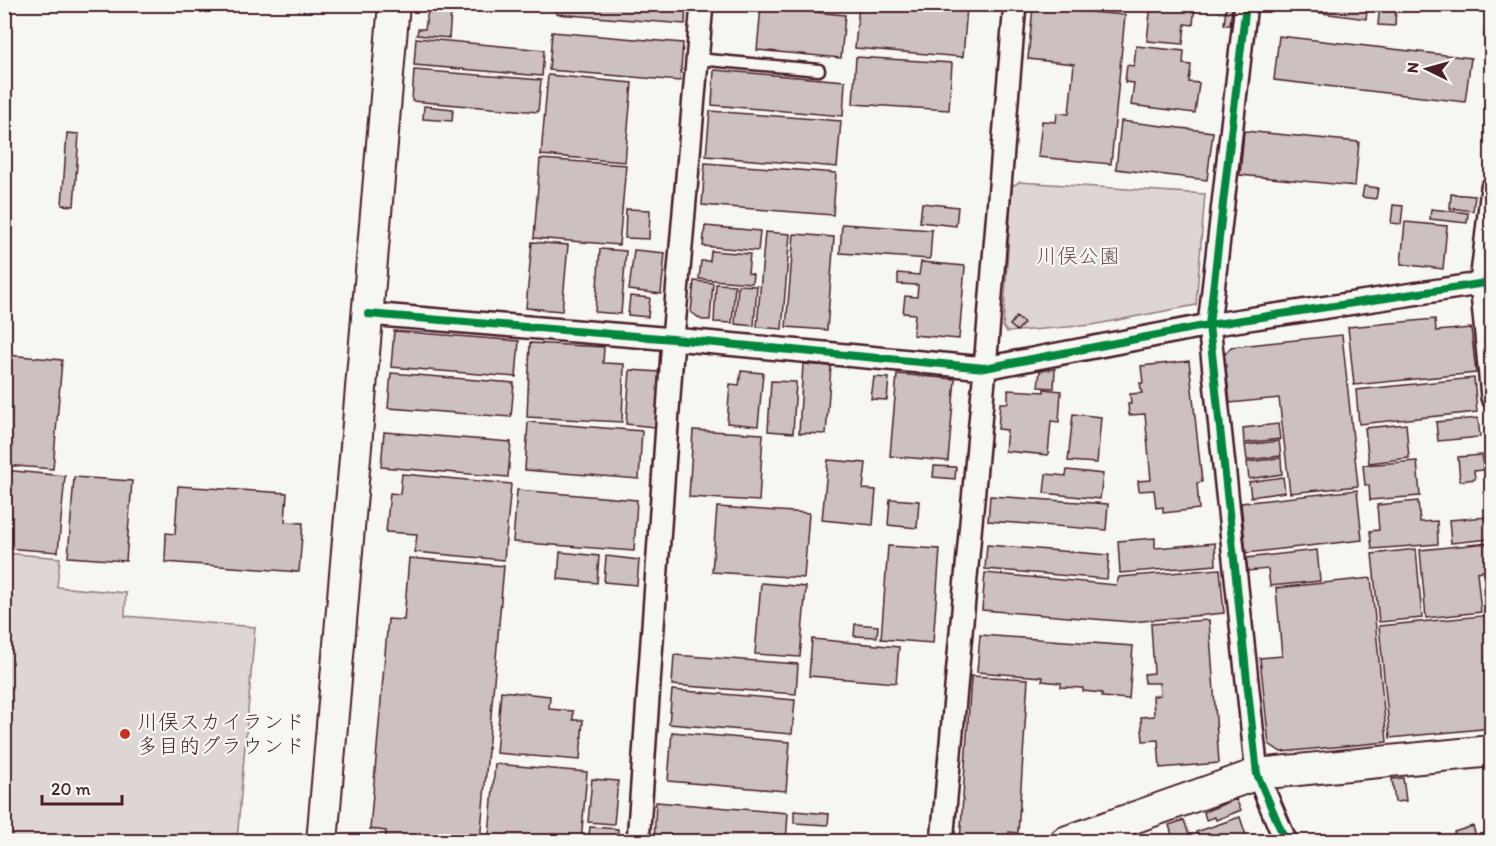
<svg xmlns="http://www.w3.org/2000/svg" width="1496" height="846" viewBox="0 0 1496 846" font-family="Itim,'Klee One',sans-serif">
<rect width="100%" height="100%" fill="#f6f6f2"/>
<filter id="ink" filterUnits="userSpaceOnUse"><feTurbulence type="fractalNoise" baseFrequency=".0167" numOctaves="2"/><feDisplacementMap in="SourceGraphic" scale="12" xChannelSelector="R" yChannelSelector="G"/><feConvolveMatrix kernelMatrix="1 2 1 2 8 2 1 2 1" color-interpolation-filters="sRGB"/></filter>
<g filter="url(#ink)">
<path fill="#ddd6d5" stroke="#947a80" stroke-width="1.5" d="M1019,182L1205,194L1196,305L1092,325L1007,332L1003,327L1012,186Z
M5,553L60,558L57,587L126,593L125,616L255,627L237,841H5Z"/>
<path fill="#ccc1c0" stroke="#4a1f2b" stroke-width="1.5" d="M556,4H686L685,24L556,14Z
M815,4H850V7Z
M859,4H932L967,7L963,57L855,48Z
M1064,4H1115V10Z
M1151,4H1195L1193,25L1185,24L1183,44L1147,41Z
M1286,4H1368L1366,19L1285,8Z
M1380,4H1396L1395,26L1378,25Z
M1487,4H1492V36H1484Z
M761,7L845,15L841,58L757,50Z
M1033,7L1125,15L1111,164L1038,157L1042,121L1056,122L1057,113L1069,114L1074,64L1028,59Z
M1226,8H1232L1230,25H1224Z
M428,10L451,12L449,38L417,35L418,29H425Z
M552,32L683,43L680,81L549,70Z
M1279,36L1471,58L1465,102L1274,80Z
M416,38L544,50L542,76L414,65Z
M1136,46L1184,51L1183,64L1191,65L1189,82L1199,83L1195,113L1131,105L1134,83L1125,82L1127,65L1134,66Z
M856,57L952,63L949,110L853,104Z
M414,70L541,80L538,112L412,101Z
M714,70L845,81L843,116L712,105Z
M548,75L632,83L625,162L541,155Z
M424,106L453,109L452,121L423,119Z
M710,111L841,121L837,167L706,156Z
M1121,121L1213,132L1207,180L1116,169Z
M1244,131L1359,142L1355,186L1240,175Z
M67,133L79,134L74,206L62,205Z
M540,159L626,165L619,245L534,238Z
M705,163L836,173L833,215L702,205Z
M1364,186L1378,188L1376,199L1362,197Z
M1451,194L1475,196L1473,211L1450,208Z
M922,203L958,207L956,226L920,222Z
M1393,205L1403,206L1401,224L1391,223Z
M626,209L650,210L649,239L625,238Z
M1431,209L1468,213L1467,223L1430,219Z
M1405,222L1447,226L1443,269L1401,264Z
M842,224L932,230L930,259L840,253Z
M705,226L760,231L758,251L703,246Z
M765,232L790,234L782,329L757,327Z
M794,234L834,237L827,330L786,327Z
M532,242L568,245L562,311L526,308Z
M600,249L626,251L621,314L595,312Z
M634,250L665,253L661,294L629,290Z
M711,251L750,254L748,273L753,274L752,283L699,279L701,261H710Z
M921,262L965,266L959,339L913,335L915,314L903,313L905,296L917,297L918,285L898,284V273L919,275Z
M694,281L713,283L710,320H702L691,312Z
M716,284L735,285L732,323L714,322Z
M738,285L757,286L754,326L735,324Z
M630,296L650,298L648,317L628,315Z
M1016,317L1024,323L1017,331L1010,325Z
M1435,319L1436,331L1471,328L1476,373L1354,385L1348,327Z
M394,331L519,341L516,377L391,367Z
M1342,335L1358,486L1290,493L1279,398L1230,403L1224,355L1231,347Z
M530,343L604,347L603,363L624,364L622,422L527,417Z
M8,355L62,360L53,469L4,465V393Z
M1189,361L1202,482L1197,483L1199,509L1163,513V507L1156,508L1154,490L1139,491L1138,481L1151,480L1145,414L1129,415L1128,404H1131L1130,394L1142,393L1140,383H1143L1141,366Z
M803,364L831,366L826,434L799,433Z
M1055,369L1054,388L1038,387L1040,371Z
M630,370L659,372L655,427L626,424Z
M741,371L763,373L758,426L727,423L730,384L739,385Z
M391,373L514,383L511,417L388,408Z
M897,374L955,379L948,461L890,456Z
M874,377L889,378L887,400L871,399Z
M1474,378L1477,412L1359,424L1356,390Z
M771,381L796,382L793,433L768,431Z
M1044,389L1061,391L1059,422L1051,421L1048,455L1005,451L1007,430L998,429L1000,403H1008V390L1044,392Z
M1073,414L1101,417L1097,463L1068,461Z
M1478,418L1480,437L1438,441L1436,422Z
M528,422L642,431L639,479L525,470Z
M1278,424L1280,439L1244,443L1243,428Z
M1406,424L1409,458L1369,463L1365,428Z
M693,430L763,434L759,501L689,497Z
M384,432L511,442L508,477L381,467Z
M1279,441L1281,456L1247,460L1245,445Z
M1482,455L1483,470L1474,471L1475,479L1460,481L1458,457Z
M1281,458L1282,474L1249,479L1247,462Z
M828,460L866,463L863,489L876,490L873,525L822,520Z
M1417,461L1420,496L1370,500L1369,485H1365L1363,465Z
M934,466L956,467L955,479L933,477Z
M4,470L65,476L58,552L4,548Z
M1067,470L1103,474L1100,499L1044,493L1046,474L1066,476Z
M402,474L511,484L504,560L415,552L417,534L386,532L390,493L400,494Z
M74,477L132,481L126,561L68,557Z
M1283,477L1285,492L1251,497L1249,482Z
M178,486L287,493L285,522L303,523L299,572L165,562L166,533L175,534Z
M517,490L637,500L634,551L513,542Z
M1357,490L1362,540L1246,553L1241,503Z
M990,496L1108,504L1106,530L988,521Z
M890,499L919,501L917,528L888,525Z
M1418,501L1420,522L1437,521L1438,544L1372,549L1370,531L1379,530L1377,505Z
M717,507L809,513L804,578L712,572Z
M1488,517L1490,539L1451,543L1449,520Z
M1155,538V548L1215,543L1216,565L1120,573L1118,541Z
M1488,543L1491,570L1477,572L1481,612L1426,618L1420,550Z
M987,545L1109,555L1107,579L985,569Z
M888,546L940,549L933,643L881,639Z
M1416,549L1422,618L1379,622L1372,554Z
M1317,550L1320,581L1270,586L1268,569L1248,571L1246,558Z
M560,552L599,556L597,583L558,579Z
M606,556L639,560L637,585L604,582Z
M409,558L504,566L480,842H385L386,831L370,829L388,619L404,620Z
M1220,569L1224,613L1132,622L982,610L985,573L1116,585L1119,577Z
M1371,578L1387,742L1281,752L1269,744L1260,658L1282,656L1276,588Z
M761,583L806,587L800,657L755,654Z
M1492,615V689L1488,690L1492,728L1390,738L1379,626Z
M1209,620L1219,763L1160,768L1158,740L1143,741L1141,717L1154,716L1153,696L1160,695L1159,683H1145L1144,674L1154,673L1151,624Z
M855,624L878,626L877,637L854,636Z
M980,635L1133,646L1129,699L1102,697V693L1083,691V688L1061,687V683L1042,681L1043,677L977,672Z
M812,639L899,647L896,683L809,676Z
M674,655L798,664L796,694L672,685Z
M971,676L1028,679L1018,833L1009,832L1008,842H960Z
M672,690L795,700L792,734L669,724Z
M501,691L550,696L549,709L573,711V720H583L580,760L496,753Z
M672,732L790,742L786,791L668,781Z
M495,764L587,772L581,842H552L489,836Z
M1403,778L1406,801L1395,802L1392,779Z
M592,779L618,781L614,824L588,822Z
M1236,799L1241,810L1216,820L1215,817L1206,820L1204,812Z
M656,802L788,813L786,842H654Z
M794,811L829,814L828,825L794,823Z
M1240,817L1248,842H1199L1196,832Z
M1184,820L1191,841L1174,842L1169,825Z
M1473,826L1476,837L1457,842L1454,832Z
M590,827L618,829L617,842H588Z
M797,835L825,837V842H796Z"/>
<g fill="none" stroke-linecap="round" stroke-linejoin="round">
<g stroke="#4a1f2b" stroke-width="15">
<path id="lane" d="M697,59L819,70"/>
</g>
<g stroke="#4a1f2b" stroke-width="26">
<path id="street" d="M1246,4L1209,325L1257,774L1286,842
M1492,188L1481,283L1492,397
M368,314L673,339L985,368L1209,325L1492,282
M638,842L673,339L702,4
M942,842L985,368L1015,4"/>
</g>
<g stroke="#4a1f2b" stroke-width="34">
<path id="secondary" d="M322,842L394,4
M1065,842L1257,774L1492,751"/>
</g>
<use href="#lane" stroke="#f6f6f2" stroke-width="10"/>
<use href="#street" stroke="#f6f6f2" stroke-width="21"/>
<use href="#secondary" stroke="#f6f6f2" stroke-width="30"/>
<g stroke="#f6f6f2" stroke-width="11">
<path id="cycleway" d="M1246,4L1209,325L1257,774L1286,842
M368,314L673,339L985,368L1209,325L1492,282"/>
</g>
<use href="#cycleway" stroke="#00873e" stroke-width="8"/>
</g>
</g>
<circle fill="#c8321e" stroke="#f6f6f2" stroke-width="2" cx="125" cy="734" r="6"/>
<g text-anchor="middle" stroke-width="4.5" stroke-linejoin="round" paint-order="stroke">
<g font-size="21" fill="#6f4d56" stroke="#f6f6f2">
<text x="1078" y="263">川俣公園</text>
</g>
<g font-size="21" fill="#4a1f2b" stroke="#f6f6f2" text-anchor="start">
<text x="137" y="729">川俣スカイランド<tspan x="137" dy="24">多目的グラウンド</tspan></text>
</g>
</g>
<rect width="1496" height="846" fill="none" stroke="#f6f6f2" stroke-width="24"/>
<rect x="12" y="12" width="1472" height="822" fill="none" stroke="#4a1f2b" stroke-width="2" filter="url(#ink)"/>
<g transform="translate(1427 69) rotate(275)" stroke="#f6f6f2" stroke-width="4.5" paint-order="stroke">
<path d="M0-4.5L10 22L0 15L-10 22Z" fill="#4a1f2b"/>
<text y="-9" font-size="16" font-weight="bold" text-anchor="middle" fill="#4a1f2b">N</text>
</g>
<path d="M42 795v9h80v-9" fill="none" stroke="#4a1f2b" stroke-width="3"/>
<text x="51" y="795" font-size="18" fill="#4a1f2b" stroke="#f6f6f2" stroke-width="4.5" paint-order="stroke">20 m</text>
</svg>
